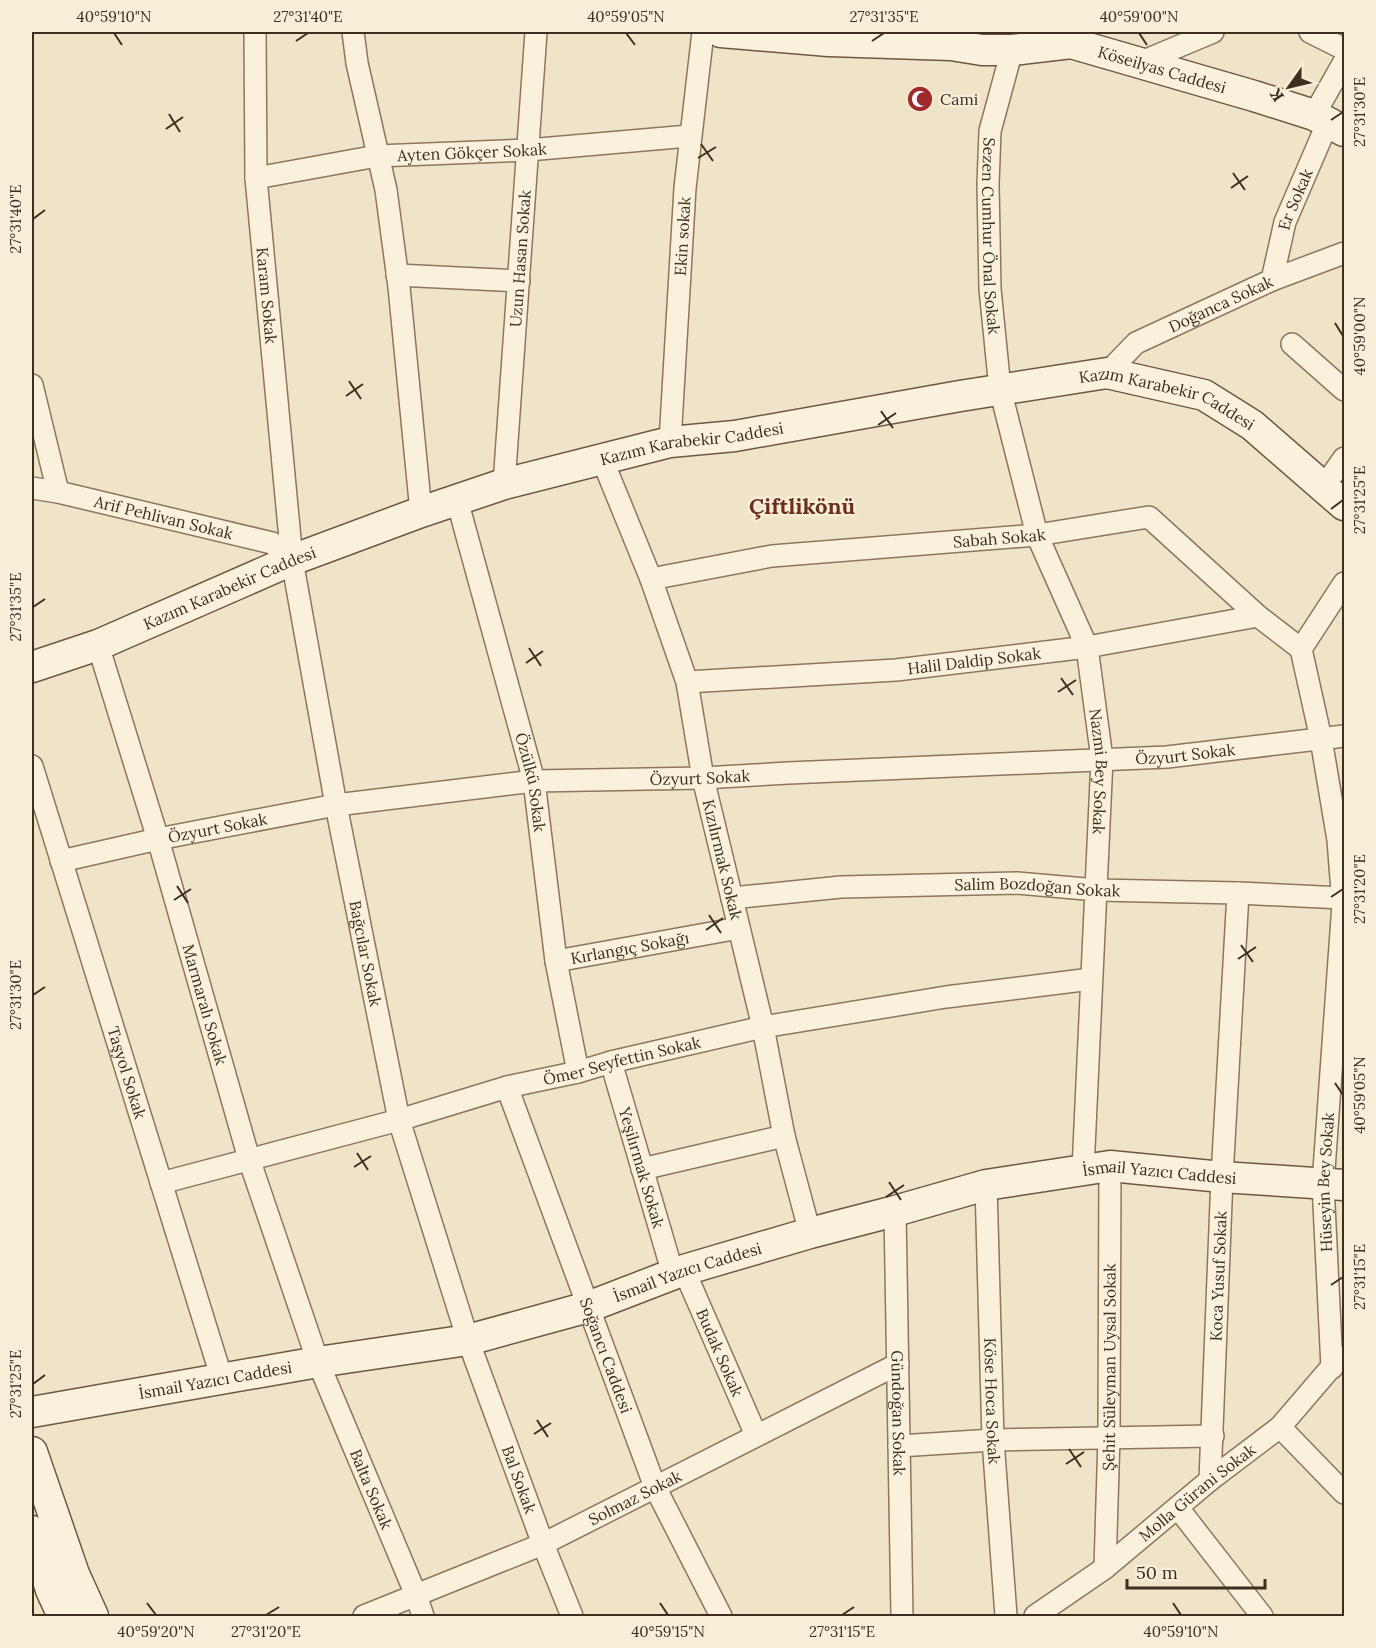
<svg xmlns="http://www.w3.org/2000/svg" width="1376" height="1648" viewBox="0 0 1376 1648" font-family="Lora,serif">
<rect width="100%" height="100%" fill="#f0e4c8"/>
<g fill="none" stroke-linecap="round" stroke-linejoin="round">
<g stroke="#8d765c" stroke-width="24">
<g id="street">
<path id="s1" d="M255,32L256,178L292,560L336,805L399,1120L468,1340L543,1544L572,1616"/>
<path d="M353,32L357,63L386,190L399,287L421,512"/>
<path d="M1310,32L1344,49"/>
<path id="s2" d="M1012,50L990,131L988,184L990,289L1000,389L1037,535L1087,647L1102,759L1083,1170"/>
<path d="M1139,63L1213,32"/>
<path d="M1314,115L1344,62"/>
<path id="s3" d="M256,178L377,156L528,150L689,136"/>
<path d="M397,275L519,281"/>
<path id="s4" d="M1272,280L1285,222L1328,122"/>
<path d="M1292,344L1344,390"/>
<path id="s5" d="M1107,373L1136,343L1272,280L1344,253"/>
<path d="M32,385L58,492"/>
<path id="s6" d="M670,442L685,188L703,32"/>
<path id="s7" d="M602,459L651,579L687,682L703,778L763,1027L784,1136L810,1233"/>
<path id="s8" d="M504,484L536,32"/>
<path id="s9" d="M32,488L58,492L272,543L292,560"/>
<path d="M1323,488L1344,458"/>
<path id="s10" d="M457,500L534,781L556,961L578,1072"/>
<path id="s11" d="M651,579L772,556L1037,535L1149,517L1258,616L1301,649"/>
<path id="s12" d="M98,645L158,839L249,1159L318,1362L416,1595L423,1616"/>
<path id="s13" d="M687,682L896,670L1087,647L1258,616"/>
<path id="s14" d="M32,766L222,1379"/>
<path id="s15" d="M61,861L158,839L336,805L534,781L703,778L788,773L1167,757L1344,736"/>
<path id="s16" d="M732,898L841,887L1017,883L1097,890L1238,893L1342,898"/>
<path id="s17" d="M556,961L739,928"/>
<path id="s18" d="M611,1062L673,1274"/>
<path id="s19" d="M507,1087L655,1487L721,1616"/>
<path d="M642,1169L784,1136"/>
<path id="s20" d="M161,1183L399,1120L507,1087L578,1072L611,1062L763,1027L946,997L1091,979"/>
<path id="s21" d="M986,1185L993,1440L1006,1616"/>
<path id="s22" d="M895,1211L902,1616"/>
<path id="s23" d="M684,1270L756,1435"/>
<path id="s24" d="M1332,1368L1323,1184L1343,904L1338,840L1321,739L1301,649L1344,583"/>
<path d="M1280,1427L1344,1493"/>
<path d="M899,1446L993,1440L1213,1436"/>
<path id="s25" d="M1210,1480L1222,1177L1238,893"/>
<path d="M1178,1508L1262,1616"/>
<path id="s26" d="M1105,1568L1109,1437L1110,1166"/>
<path id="s27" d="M364,1616L543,1544L898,1364"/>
<path id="s28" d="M1035,1616L1105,1568L1210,1480L1280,1427L1340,1357"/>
</g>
</g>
<g stroke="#6f573f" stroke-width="33">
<g id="secondary">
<path id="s29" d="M721,32L829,41L951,45L982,50H1012L1071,43L1254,96L1314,115L1344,131"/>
<path id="s30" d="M32,667L98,645L292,560L421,512L504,484L670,442L735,436L960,396L1107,373L1204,395L1252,425L1344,505"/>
<path id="s31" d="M32,1412L318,1362L468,1340L588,1307L684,1270L810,1233L895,1211L986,1185L1110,1166L1222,1177L1344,1185"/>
<path d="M32,1452L74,1574L93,1616"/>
<path d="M32,1531L51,1590L63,1616"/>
</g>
</g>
<use href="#street" stroke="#faf1dc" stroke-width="21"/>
<use href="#secondary" stroke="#faf1dc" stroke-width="30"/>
</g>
<path fill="none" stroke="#3d2e20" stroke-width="2" d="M114,33L122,45M626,33L635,45M1139,33L1147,45M296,41L308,33M872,41L884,33M169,114L180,132M1331,120L1343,112M166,129L183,117M701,144L713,161M698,158L716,147M1233,173L1245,190M1231,188L1248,176M33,219L45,210M1335,323L1343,336M349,381L361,399M346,396L363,384M881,411L893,428M878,425L896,413M1331,509L1343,500M33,607L45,599M529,648L541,666M526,663L543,651M1061,678L1073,695M1058,692L1076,680M177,886L188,903M1331,897L1343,889M174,900L191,889M709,915L721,933M706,930L723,918M1241,945L1253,962M1238,959L1256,947M33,995L45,987M1335,1083L1343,1095M357,1153L368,1170M354,1167L371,1156M889,1182L901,1200M886,1197L904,1185M1331,1285L1343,1277M33,1384L45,1375M537,1420L548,1437M534,1434L551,1423M1069,1449L1081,1467M1066,1464L1084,1452M147,1603L156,1615M660,1603L668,1615M1173,1603L1181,1615M266,1615L279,1607M842,1615L854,1607"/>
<defs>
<g id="mosque-disc" transform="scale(1.35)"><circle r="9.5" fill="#9e2a2b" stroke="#f7eed8"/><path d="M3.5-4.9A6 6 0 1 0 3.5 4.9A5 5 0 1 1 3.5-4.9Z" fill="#fff"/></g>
</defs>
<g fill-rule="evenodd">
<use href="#mosque-disc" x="920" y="99"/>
</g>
<g text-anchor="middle" stroke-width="4.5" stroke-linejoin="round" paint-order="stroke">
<g font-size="16" fill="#3d2e20" stroke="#f7eed8">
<text dy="6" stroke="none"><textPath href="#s29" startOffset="446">Köseilyas Caddesi</textPath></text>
<text dy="6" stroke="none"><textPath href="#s3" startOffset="218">Ayten Gökçer Sokak</textPath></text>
<text dy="6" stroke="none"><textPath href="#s4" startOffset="84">Er Sokak</textPath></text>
<text dy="6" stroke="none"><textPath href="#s2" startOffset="189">Sezen Cumhur Önal Sokak</textPath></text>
<text dy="6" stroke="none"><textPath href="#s6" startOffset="206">Ekin sokak</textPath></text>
<text dy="6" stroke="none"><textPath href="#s8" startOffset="226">Uzun Hasan Sokak</textPath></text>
<text dy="6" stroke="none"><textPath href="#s1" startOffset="264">Karam Sokak</textPath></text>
<text dy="6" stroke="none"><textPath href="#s5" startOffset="135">Doğanca Sokak</textPath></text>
<text dy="6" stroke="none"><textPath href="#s30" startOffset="1185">Kazım Karabekir Caddesi</textPath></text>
<text dy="6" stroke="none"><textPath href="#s30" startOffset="699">Kazım Karabekir Caddesi</textPath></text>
<text dy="6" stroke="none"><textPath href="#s9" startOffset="135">Arif Pehlivan Sokak</textPath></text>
<text dy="6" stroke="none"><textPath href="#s11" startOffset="351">Sabah Sokak</textPath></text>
<text dy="6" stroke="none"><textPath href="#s30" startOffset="213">Kazım Karabekir Caddesi</textPath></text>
<text dy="6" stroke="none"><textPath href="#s13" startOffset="288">Halil Daldip Sokak</textPath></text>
<text dy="6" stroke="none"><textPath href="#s15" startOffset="1132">Özyurt Sokak</textPath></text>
<text dy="6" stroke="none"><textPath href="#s2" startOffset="741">Nazmi Bey Sokak</textPath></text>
<text dy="6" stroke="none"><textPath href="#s15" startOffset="646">Özyurt Sokak</textPath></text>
<text dy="6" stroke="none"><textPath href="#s10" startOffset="292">Özülkü Sokak</textPath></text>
<text dy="6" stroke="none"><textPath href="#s15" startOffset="160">Özyurt Sokak</textPath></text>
<text dy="6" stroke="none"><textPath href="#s7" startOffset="420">Kızılırmak Sokak</textPath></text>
<text dy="6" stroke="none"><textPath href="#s16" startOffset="306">Salim Bozdoğan Sokak</textPath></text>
<text dy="6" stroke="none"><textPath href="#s17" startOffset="75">Kırlangıç Sokağı</textPath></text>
<text dy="6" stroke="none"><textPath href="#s1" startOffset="930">Bağcılar Sokak</textPath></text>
<text dy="6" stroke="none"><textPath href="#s12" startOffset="375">Marmaralı Sokak</textPath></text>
<text dy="6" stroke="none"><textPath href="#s20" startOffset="477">Ömer Seyfettin Sokak</textPath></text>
<text dy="6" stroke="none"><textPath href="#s14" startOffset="321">Taşyol Sokak</textPath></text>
<text dy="6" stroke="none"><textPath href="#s18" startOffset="110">Yeşilırmak Sokak</textPath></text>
<text dy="6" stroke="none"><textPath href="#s31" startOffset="1158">İsmail Yazıcı Caddesi</textPath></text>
<text dy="6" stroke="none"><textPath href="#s24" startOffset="186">Hüseyin Bey Sokak</textPath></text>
<text dy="6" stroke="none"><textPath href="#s31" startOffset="672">İsmail Yazıcı Caddesi</textPath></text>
<text dy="6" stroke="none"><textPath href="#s25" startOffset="204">Koca Yusuf Sokak</textPath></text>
<text dy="6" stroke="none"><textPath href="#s23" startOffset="90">Budak Sokak</textPath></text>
<text dy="6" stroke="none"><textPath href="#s19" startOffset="286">Soğancı Caddesi</textPath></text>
<text dy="6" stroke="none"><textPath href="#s26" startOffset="201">Şehit Süleyman Uysal Sokak</textPath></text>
<text dy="6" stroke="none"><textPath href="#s31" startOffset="186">İsmail Yazıcı Caddesi</textPath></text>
<text dy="6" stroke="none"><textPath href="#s21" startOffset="216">Köse Hoca Sokak</textPath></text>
<text dy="6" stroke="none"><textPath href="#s22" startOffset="202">Gündoğan Sokak</textPath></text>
<text dy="6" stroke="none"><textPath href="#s1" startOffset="1479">Bal Sokak</textPath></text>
<text dy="6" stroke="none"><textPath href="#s12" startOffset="888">Balta Sokak</textPath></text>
<text dy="6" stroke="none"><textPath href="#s28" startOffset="204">Molla Gürani Sokak</textPath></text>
<text dy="6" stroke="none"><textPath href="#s27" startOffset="296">Solmaz Sokak</textPath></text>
</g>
<g font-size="16" fill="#3d2e20" stroke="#f7eed8" text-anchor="start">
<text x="940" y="105">Cami</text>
</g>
<g font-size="22" font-weight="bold" fill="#6b2e1e" stroke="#f7eed8">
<text x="802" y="514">Çiftlikönü</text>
</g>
</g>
<rect width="1376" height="1648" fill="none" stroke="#f7eed8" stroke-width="66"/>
<g transform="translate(1289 87) rotate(236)" stroke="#f7eed8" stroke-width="4.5" paint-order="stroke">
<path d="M0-4.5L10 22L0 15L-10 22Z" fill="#3d2e20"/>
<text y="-9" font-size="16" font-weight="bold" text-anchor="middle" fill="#3d2e20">K</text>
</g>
<path d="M1127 1579v9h138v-9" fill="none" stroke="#3d2e20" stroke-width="3"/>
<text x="1136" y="1579" font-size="18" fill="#3d2e20" stroke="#f7eed8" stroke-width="4.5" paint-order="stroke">50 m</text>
<rect x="33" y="33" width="1310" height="1582" fill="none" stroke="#3d2e20" stroke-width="2"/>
<g font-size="15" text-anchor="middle" fill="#3d2e20">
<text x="114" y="22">40°59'10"N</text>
<text x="308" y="22">27°31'40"E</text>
<text x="626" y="22">40°59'05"N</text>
<text x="884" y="22">27°31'35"E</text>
<text x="1139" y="22">40°59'00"N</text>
<text transform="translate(1360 112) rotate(-90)" y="5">27°31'30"E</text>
<text transform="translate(16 219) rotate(-90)" y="5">27°31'40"E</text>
<text transform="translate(1360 336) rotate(-90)" y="5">40°59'00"N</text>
<text transform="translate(1360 500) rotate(-90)" y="5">27°31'25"E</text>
<text transform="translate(16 607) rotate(-90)" y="5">27°31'35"E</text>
<text transform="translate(1360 889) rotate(-90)" y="5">27°31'20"E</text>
<text transform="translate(16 995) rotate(-90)" y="5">27°31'30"E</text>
<text transform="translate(1360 1095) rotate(-90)" y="5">40°59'05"N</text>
<text transform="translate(1360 1277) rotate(-90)" y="5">27°31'15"E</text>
<text transform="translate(16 1384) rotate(-90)" y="5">27°31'25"E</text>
<text x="156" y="1637">40°59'20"N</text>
<text x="266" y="1637">27°31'20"E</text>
<text x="668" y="1637">40°59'15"N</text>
<text x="842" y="1637">27°31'15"E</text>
<text x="1181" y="1637">40°59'10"N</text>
</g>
</svg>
